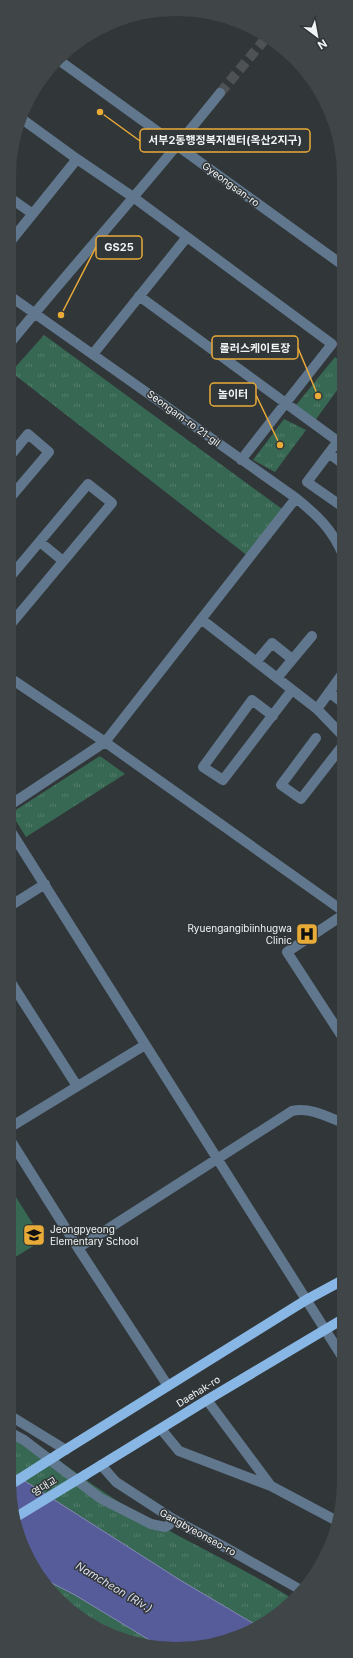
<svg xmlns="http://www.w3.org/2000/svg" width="353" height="1658" viewBox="0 0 353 1658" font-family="Inter,'Noto Sans KR',sans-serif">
<defs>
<pattern id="park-tufts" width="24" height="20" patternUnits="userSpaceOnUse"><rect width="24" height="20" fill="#376853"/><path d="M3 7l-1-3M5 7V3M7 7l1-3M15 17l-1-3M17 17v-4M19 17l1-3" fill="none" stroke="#547e6c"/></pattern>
</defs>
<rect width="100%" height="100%" fill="#313638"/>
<path fill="#376853" d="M9,1186L43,1240L9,1261Z"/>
<path fill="url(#park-tufts)" d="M44,335L289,514L253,560L11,372Z
M335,357L343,363V382L314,422L292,410Z
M284,419L306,430L275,472L253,460Z
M100,756L125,774L26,837L11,813Z
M9,1426C47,1450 81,1478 119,1502C176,1537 237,1564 293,1599L287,1608L256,1625L186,1584L9,1471Z
M44,1579L75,1595L161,1647L103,1632L58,1600Z"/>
<path fill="#565c99" stroke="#848ab5" d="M9,1471L180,1580L256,1625L230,1640L166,1649L161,1647L75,1595L44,1579L22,1545L9,1482Z"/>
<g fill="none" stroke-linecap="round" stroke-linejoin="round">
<path stroke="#4e5254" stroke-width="10" stroke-dasharray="10 5" stroke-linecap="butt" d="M220,93L266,38"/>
<path stroke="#61778e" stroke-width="10" d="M60,61L344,266
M22,119L77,159L133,197L332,344L241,460
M10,198L33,214
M10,242L77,159
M10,296L296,498C318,516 332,529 343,555
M139,296L343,445
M10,343C79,259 152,178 220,93
M93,354L187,237
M338,441L307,482L343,507
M329,453L343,464
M10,498L49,452L28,434L10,456
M40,542L63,561
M201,619L317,709L343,736
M10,625L112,503L88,484L10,577
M256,662L272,643L292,659
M10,678L105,742L296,498
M277,678L312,636
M329,692L343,703
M317,709L343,673
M273,716L252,700L203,767L223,780L292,690
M316,738L281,785L301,799L343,745
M10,805L105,742L343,911
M10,830L343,1358
M10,906L45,884
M10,981L77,1086
M343,1038L287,952L343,915
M9,1128L145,1045
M9,1138L78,1248L168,1386
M78,1248L292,1111C310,1107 326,1116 343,1123
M207,1400L271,1486L337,1521
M9,1415L66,1450
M161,1429L179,1451L271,1486
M9,1432L24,1440L100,1498L151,1524L165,1527L169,1525L173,1519
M101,1465L116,1482L173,1519L230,1550L301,1590"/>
<path stroke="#89b7e5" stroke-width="10" d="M57,1455L306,1300L343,1280
M85,1475L207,1400L343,1319"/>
<path stroke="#c5c8ca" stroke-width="2.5" d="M247,25L302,68"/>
<path stroke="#89b7e5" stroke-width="10" d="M10,1485L57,1455
M16,1517L85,1475"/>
</g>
<defs>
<g id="hospital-square" transform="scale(1.15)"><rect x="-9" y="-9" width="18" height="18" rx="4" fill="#e9ab38" stroke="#313638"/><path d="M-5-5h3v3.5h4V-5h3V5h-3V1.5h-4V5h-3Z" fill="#111"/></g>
<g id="school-square" transform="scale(1.15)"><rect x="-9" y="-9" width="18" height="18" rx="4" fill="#e9ab38" stroke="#313638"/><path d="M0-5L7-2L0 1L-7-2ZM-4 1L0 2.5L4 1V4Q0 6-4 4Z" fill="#111"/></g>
</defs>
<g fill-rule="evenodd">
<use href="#hospital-square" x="307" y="934"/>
<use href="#school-square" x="34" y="1235"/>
</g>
<g text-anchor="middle" stroke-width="3" stroke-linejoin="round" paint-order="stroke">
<g font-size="10" fill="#f1f4f5" stroke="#313638">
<text transform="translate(231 184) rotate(36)" y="4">Gyeongsan-ro</text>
<text transform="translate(184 418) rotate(36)" y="4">Seongam-ro 21-gil</text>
<text transform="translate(198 1391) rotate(-32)" y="4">Daehak-ro</text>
<text transform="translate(44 1486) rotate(-32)" y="4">영대교</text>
<text transform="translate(198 1532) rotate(29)" y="4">Gangbyeonseo-ro</text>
</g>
<g font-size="10" fill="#f1f4f5" stroke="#313638" text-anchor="end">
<text x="292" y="932">Ryuengangibiinhugwa<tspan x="292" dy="12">Clinic</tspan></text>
<text x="50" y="1233" text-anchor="start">Jeongpyeong<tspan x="50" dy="12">Elementary School</tspan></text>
</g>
<g font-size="11" font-style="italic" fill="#dbdef1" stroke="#313638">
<text transform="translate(114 1587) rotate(31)" y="4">Namcheon (Riv.)</text>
</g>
</g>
<path d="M0 0H353V1658H0ZM176 16H177A160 160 0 0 1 337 176V1482A160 160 0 0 1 177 1642H176A160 160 0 0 1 16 1482V176A160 160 0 0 1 176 16Z" fill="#404547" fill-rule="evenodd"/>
<path fill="none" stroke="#e9ab38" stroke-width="1.5" d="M100 112L140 141M61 315L96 247M318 396L298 348M280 445L256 395"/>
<g fill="#e9ab38" stroke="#313638" stroke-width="1.5">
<circle cx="100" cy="112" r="4"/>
<circle cx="61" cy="315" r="4"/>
<circle cx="318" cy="396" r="4"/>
<circle cx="280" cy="445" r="4"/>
</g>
<g fill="#313638" stroke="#e9ab38" stroke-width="1.5">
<rect x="140" y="129" width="170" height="23" rx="4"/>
<rect x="96" y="236" width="46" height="23" rx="4"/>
<rect x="212" y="336" width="86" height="23" rx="4"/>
<rect x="210" y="383" width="46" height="23" rx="4"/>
</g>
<g font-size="11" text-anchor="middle" font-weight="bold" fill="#f1f4f5">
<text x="225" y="144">서부2동행정복지센터(옥산2지구)</text>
<text x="119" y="251">GS25</text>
<text x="255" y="352">롤러스케이트장</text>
<text x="233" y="398">놀이터</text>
</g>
<g transform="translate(317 36) rotate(148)" stroke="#313638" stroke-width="3" paint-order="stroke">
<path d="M0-3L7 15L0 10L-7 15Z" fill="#f1f4f5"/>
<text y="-6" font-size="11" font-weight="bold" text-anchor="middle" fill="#f1f4f5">N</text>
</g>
</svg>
